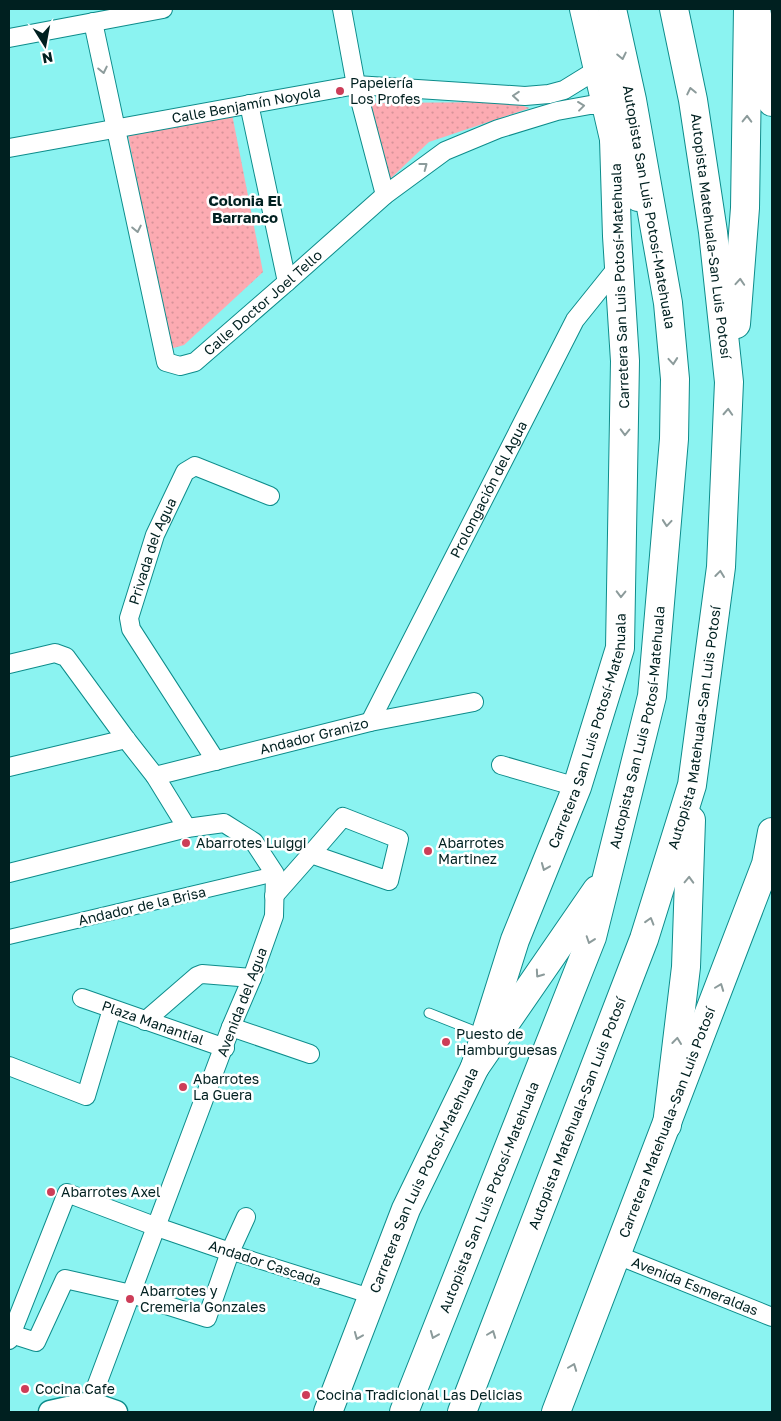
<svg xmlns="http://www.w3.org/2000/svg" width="781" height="1421" viewBox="0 0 781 1421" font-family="'Golos Text',sans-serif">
<defs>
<pattern id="park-dots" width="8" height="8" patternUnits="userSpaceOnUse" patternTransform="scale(1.25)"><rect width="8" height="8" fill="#fcabb2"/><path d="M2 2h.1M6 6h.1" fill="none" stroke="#d69399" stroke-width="1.8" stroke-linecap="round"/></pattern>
</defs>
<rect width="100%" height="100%" fill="#8bf3f1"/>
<path fill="url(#park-dots)" d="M509,102L530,108L429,142L388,181L370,103Z
M232,114L263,272L184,345L170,349L128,135Z"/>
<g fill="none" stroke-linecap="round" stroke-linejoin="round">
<g stroke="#0d8c8b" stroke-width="11">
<path id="service" d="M429,1013L482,1034"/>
</g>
<g stroke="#0d8c8b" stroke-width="16">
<path id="pedestrian" d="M9,937L275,874
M230,1252L373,1297"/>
</g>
<g stroke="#0d8c8b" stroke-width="20">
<g id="minor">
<path d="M342,9L356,85L385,195"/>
<path id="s1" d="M93,22L166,362L180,366L195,362L287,282L385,195L445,151L498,129L557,111L590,105H606"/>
<path d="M9,38L163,9"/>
<path d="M249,104L287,282"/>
<path id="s2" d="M9,148L356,85L525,96L549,94L564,90L598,69"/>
<path d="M9,664L55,653L66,657L126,739L155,776L187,828"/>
<path id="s3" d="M370,722L575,320L620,264"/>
<path id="s4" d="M216,761L131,629L129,618L155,535L185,472L195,466L270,496"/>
<path d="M501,765L577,787"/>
<path d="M9,767L126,739"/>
<path id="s5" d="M155,776L370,722L474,702"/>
<path d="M9,873L187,828L224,823L254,842L275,874L274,916L252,978L231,1027L90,1403"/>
<path d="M274,896L311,854L389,881L399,839L343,817L311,854"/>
<path id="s6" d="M82,998L225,1048"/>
<path d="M145,1021L197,976L202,974L252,978"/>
<path d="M231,1027L310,1054"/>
<path d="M9,1066L86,1096L112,1009"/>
<path id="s7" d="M617,1255L772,1317"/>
<path d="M11,1334L36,1342L65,1279L131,1294L207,1318L230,1252L246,1217"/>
<path d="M9,1340L67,1193L157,1227L230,1252"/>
</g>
</g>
<g stroke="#0d8c8b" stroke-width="25">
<path id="tertiary" d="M50,1412L90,1403L116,1412"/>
</g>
<g stroke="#0d8c8b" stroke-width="30">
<g id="primary">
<path d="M756,9L772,102"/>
<path id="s8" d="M328,1412L406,1209L475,1067L515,940L577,787L620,648L625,361L617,236L614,139L584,9"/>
<path id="s9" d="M556,1412L766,864L772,832"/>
</g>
</g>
<g stroke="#0d8c8b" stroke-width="30">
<g id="motorway">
<path d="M614,139L638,197"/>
<path d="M736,324L745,208L748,9"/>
<path d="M475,1067L597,890"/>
<path d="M667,1125L686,967L691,820"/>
<path id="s10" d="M404,1412L592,937L652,696L674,439L675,379L668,303L632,100L612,9"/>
<path id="s11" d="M462,1412L644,939L692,785L721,567L729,382L713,232L693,100L674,9"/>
</g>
</g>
<use href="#service" stroke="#fff" stroke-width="9"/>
<use href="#pedestrian" stroke="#fff" stroke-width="14"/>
<use href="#minor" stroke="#fff" stroke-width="18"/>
<use href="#tertiary" stroke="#fff" stroke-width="22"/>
<use href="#primary" stroke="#fff" stroke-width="28"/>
<use href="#motorway" stroke="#fff" stroke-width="28"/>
</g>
<defs><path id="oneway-chevron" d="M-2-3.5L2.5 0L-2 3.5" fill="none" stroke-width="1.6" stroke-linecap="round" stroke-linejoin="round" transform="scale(1.25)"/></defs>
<g stroke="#8c9b9b">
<use href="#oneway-chevron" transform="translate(622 56) rotate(78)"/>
<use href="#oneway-chevron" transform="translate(103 70) rotate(78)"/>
<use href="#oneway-chevron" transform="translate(691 91) rotate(-102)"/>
<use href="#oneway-chevron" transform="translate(516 96) rotate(-176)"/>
<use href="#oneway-chevron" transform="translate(581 106) rotate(-7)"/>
<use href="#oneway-chevron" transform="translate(747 119) rotate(-89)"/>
<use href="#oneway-chevron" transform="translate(424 166) rotate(-37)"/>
<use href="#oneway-chevron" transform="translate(137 229) rotate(78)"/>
<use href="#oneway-chevron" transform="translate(740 282) rotate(-86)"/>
<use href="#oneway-chevron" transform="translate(673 361) rotate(85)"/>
<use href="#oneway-chevron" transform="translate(728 412) rotate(-87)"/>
<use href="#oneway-chevron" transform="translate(625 432) rotate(91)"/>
<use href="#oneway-chevron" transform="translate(667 523) rotate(95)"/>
<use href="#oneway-chevron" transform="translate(720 574) rotate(-83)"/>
<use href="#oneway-chevron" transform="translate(621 594) rotate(91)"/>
<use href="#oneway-chevron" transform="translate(545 867) rotate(112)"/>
<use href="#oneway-chevron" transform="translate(689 880) rotate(-88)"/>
<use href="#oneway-chevron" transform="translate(650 921) rotate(-73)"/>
<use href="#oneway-chevron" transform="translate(590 940) rotate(109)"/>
<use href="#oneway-chevron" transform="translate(539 974) rotate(125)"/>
<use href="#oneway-chevron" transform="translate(720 987) rotate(-69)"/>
<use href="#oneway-chevron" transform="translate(677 1041) rotate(-83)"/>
<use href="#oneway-chevron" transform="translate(492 1334) rotate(-69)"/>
<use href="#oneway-chevron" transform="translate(434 1335) rotate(112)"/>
<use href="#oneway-chevron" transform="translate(358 1336) rotate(112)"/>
<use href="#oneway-chevron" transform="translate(573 1367) rotate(-69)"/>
</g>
<g fill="#cd3d58" stroke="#fff" stroke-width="2">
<circle cx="340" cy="91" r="5"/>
<circle cx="186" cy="843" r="5"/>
<circle cx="428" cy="851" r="5"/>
<circle cx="446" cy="1042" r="5"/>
<circle cx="183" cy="1087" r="5"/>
<circle cx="51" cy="1192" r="5"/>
<circle cx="130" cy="1299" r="5"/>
<circle cx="25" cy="1389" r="5"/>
<circle cx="306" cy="1395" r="5"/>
</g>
<g text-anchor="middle" stroke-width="5" stroke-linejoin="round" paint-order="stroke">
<g font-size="14" fill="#002020" stroke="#fff" text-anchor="start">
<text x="350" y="88">Papelería<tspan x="350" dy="16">Los Profes</tspan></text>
<text x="196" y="848">Abarrotes Luiggi</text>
<text x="438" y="848">Abarrotes<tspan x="438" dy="16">Martinez</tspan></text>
<text x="456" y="1039">Puesto de<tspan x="456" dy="16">Hamburguesas</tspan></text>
<text x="193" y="1084">Abarrotes<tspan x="193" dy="16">La Guera</tspan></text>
<text x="61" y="1197">Abarrotes Axel</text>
<text x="140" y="1296">Abarrotes y<tspan x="140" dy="16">Cremeria Gonzales</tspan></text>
<text x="35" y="1394">Cocina Cafe</text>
<text x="316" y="1400">Cocina Tradicional Las Delicias</text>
</g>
<g font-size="14" fill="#002020" stroke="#fff">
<text dy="5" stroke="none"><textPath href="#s2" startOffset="241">Calle Benjamín Noyola</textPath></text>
<text transform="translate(649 207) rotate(80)" y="5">Autopista San Luis Potosí-Matehuala</text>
<text transform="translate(711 236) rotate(83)" y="5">Autopista Matehuala-San Luis Potosí</text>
<text transform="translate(620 286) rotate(-92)" y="5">Carretera San Luis Potosí-Matehuala</text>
<text dy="5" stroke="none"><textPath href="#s1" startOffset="468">Calle Doctor Joel Tello</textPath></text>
<text dy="5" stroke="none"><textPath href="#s3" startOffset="261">Prolongación del Agua</textPath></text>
<text dy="5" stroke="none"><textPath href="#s4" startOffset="239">Privada del Agua</textPath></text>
<text dy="5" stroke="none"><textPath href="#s10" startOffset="726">Autopista San Luis Potosí-Matehuala</textPath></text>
<text dy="5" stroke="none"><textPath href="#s11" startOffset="725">Autopista Matehuala-San Luis Potosí</textPath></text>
<text dy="5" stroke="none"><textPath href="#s8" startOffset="731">Carretera San Luis Potosí-Matehuala</textPath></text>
<text dy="5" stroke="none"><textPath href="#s5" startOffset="164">Andador Granizo</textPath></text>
<text transform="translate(142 906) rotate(-13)" y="5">Andador de la Brisa</text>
<text transform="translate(242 1002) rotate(-69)" y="5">Avenida del Agua</text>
<text dy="5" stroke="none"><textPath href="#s6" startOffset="75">Plaza Manantial</textPath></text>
<text dy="5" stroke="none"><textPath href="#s11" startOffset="320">Autopista Matehuala-San Luis Potosí</textPath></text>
<text dy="5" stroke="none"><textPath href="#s9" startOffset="310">Carretera Matehuala-San Luis Potosí</textPath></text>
<text dy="5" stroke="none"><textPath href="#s8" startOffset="251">Carretera San Luis Potosí-Matehuala</textPath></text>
<text dy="5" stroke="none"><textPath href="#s10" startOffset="231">Autopista San Luis Potosí-Matehuala</textPath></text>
<text transform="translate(265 1263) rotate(18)" y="5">Andador Cascada</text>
<text dy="5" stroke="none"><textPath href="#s7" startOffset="84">Avenida Esmeraldas</textPath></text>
</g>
<g font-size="15" font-weight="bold" fill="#002020" stroke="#fff">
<text x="245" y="206">Colonia El<tspan x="245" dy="17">Barranco</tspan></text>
</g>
</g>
<rect width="781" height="1421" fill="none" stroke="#002020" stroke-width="20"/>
<g transform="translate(45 45) rotate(169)" stroke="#ffffff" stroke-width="4" paint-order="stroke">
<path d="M0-4L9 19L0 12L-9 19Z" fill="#002020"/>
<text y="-8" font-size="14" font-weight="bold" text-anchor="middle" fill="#002020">N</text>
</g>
</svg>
